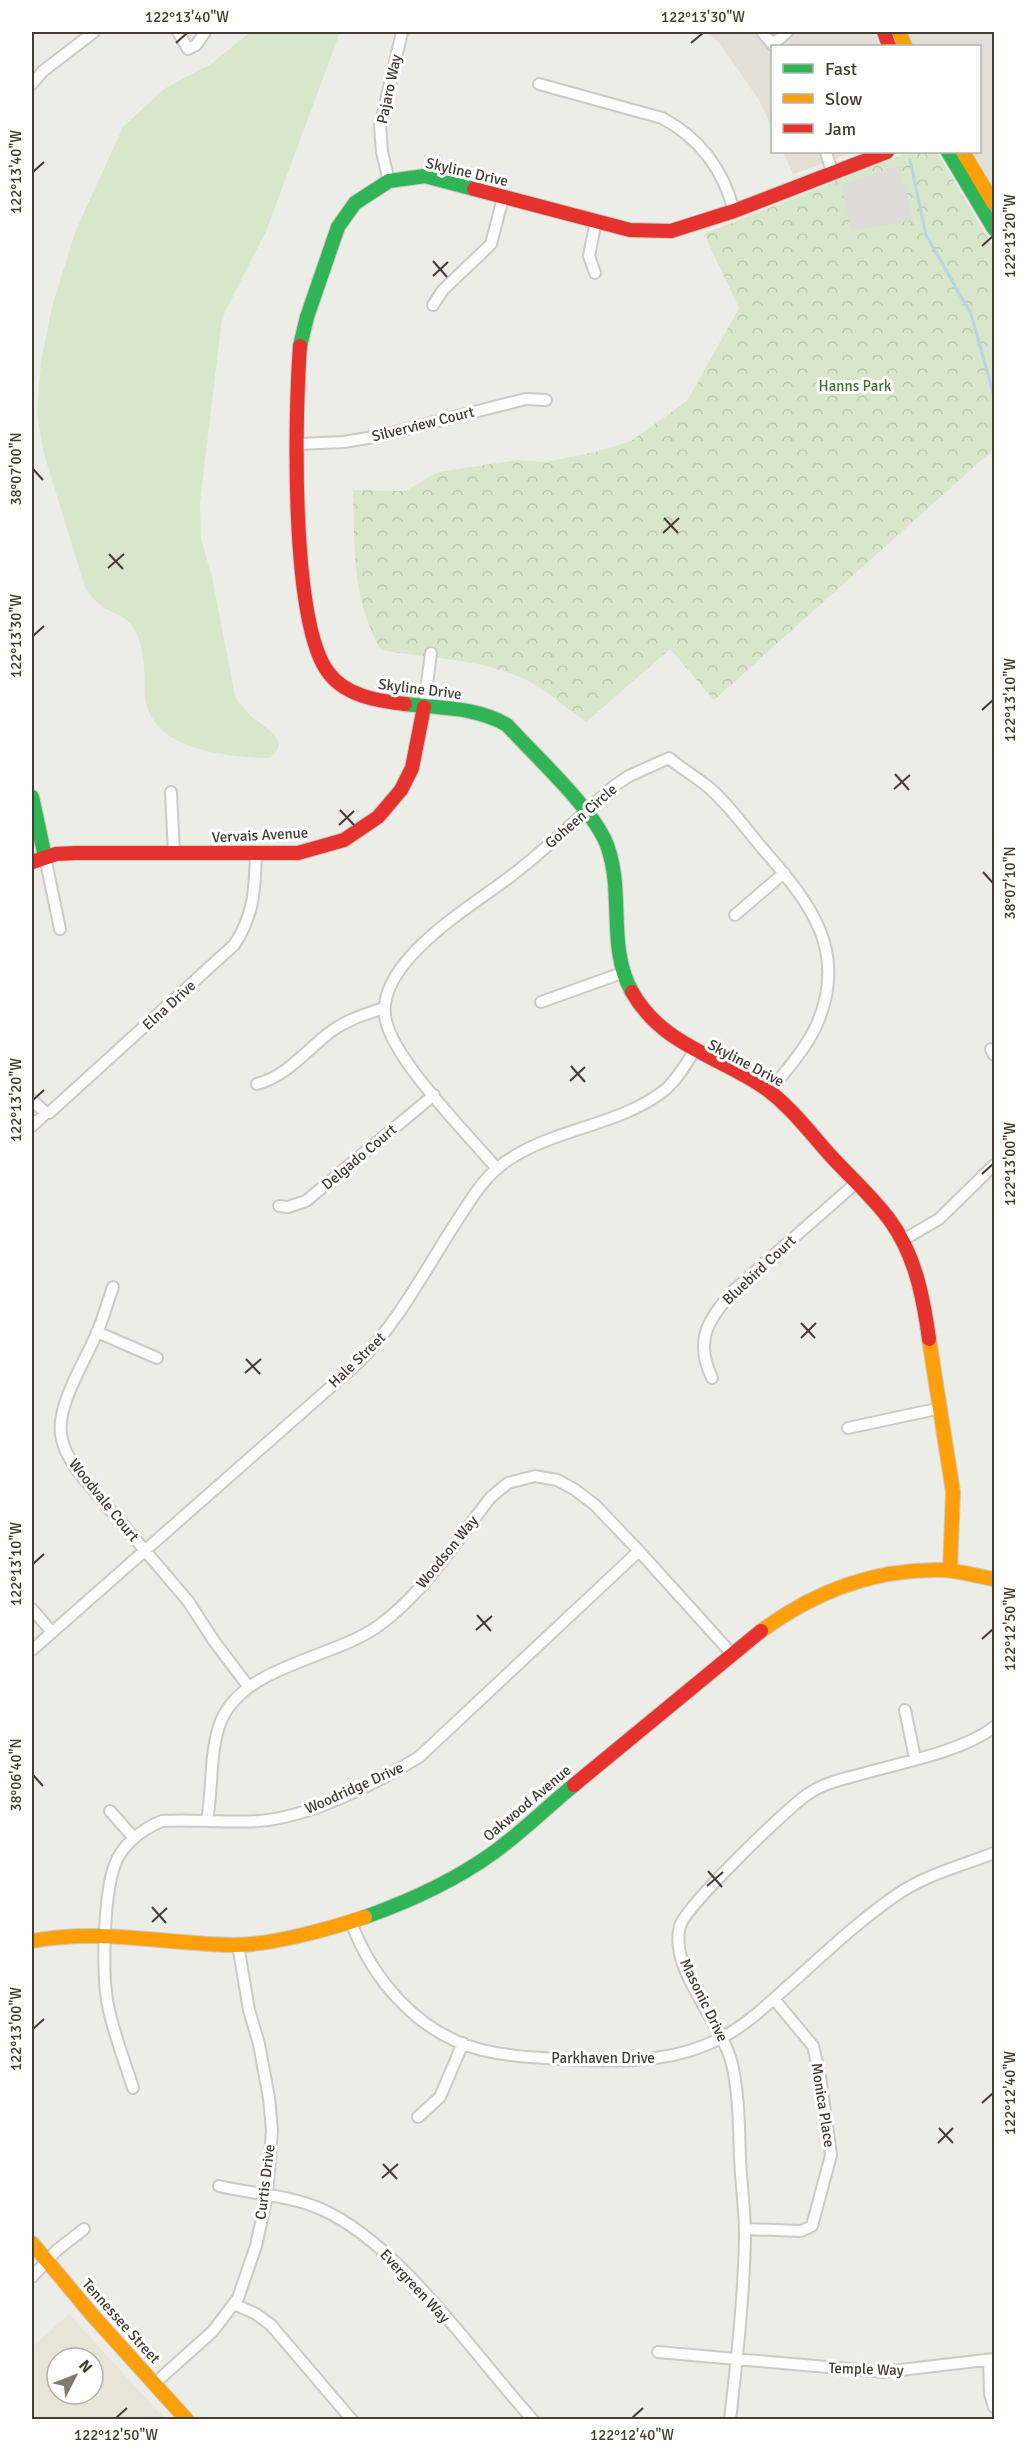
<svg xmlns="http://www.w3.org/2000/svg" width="1026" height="2451" viewBox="0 0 1026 2451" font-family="Signika,sans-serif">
<defs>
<pattern id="park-crowns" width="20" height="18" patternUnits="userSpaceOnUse" patternTransform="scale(1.5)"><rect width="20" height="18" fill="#d8e6ca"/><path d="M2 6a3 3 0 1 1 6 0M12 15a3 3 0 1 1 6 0" fill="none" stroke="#bbc6ae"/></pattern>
</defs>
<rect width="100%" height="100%" fill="#edede8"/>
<path fill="#e1dfd6" d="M708,32H874L879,46H772V128L759,100L721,45Z
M907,32H994V187L973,152H980V46H913Z
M783,152H854L793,174Z"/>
<path fill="#e7e5d8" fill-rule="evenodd" d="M69,2314L165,2419H32V2347ZM57,2358H93V2394H57Z"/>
<path fill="#d8e6ca" d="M250,32H340L267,229L222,318L200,502L201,539L212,577L235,696C239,701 242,707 247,712C259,726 295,738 270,758C228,757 150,751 145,696C144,674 146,653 136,632C126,612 110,615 97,602C92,598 89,592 85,587L44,454L37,414L41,361L53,303L76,230L123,127L164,89L211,64Z"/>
<path fill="url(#park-crowns)" d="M909,152H937L994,249V449L714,700L670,649L586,722C568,709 549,693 530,682C484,658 430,659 381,650C351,598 355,548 353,490L405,491L438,472L518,460L546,462L595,452L631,441L687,401L739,308L704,234Z"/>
<path fill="#dddcd8" d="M899,166L913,220L851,231L841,185Z"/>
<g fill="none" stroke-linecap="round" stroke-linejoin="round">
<path stroke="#bcd2e8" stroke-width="3" d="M910,160L926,235L971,314L994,396"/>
<g stroke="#cbcac6" stroke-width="14">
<path id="street" d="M178,32L188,49L196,45L205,32
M762,32L774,46
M773,44L787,32
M32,84L43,71L94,32
M539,84L662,118C700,138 723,169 734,211
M826,152L832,172
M389,181L382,152L380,126L402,32
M595,273L589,256L596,221
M433,305L443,290L491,244L503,198
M298,444L344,442L379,436L526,399L546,400
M424,707L431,653
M171,792L174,854
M45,857L60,929
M735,915L784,873
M541,1002L622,973
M991,1049L994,1055
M257,1084C288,1076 308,1048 333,1030C349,1019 366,1014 384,1008
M32,1100L46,1113
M32,1126L46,1113H49L234,945C254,916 255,888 256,854
M497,1169C467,1133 396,1063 386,1021C372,963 474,905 511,876C547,849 580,816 614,786L629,776L669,758C681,768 694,776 706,785C727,802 745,828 763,849C809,902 849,950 817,1024C806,1049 786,1070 770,1091
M279,1206L288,1207L306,1201L434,1095
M903,1240L939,1219L994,1165
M113,1287C107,1303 103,1320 96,1335C84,1363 57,1405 61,1434C63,1451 74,1466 84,1479L188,1601L214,1641L248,1686
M97,1332L157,1358
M712,1378C694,1340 708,1320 733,1291L856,1183
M848,1428L941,1408
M32,1609L52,1632
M32,1650L359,1362C398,1322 423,1274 453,1227C467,1206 480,1182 500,1166C548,1128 620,1127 666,1089C677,1079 685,1066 693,1053
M905,1710L915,1758
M110,1811L134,1838
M207,1820C213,1789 209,1751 221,1721C245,1664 335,1659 381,1624C425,1591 457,1540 491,1497L508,1483L535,1476L557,1480L574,1489L595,1505L639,1551L731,1653
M351,1922C373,1981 419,2034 482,2050C515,2058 549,2058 582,2060C632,2062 678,2061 723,2037C747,2024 767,2005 787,1987C822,1956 856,1923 895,1896C924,1875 961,1866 994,1853
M133,2088C124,2059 112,2030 107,2000C102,1968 104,1897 114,1867C121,1845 142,1829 162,1821C194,1819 227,1823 259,1821C310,1817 375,1784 419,1757L639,1551
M418,2117L440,2097L463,2043
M219,2186C252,2194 289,2195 321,2209C400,2244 474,2355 533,2420
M745,2229L801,2231L812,2226L831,2155L820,2076L813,2046L774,1999
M32,2277L57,2250L84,2229
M234,2304L256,2314L271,2325L352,2420
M658,2352L883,2372L994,2359
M989,2360L990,2394L994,2407
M155,2383L213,2331L238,2298L256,2246L267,2195L272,2130L269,2098L259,2044L249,2010L238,1945
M730,2420C737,2358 744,2297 745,2235C745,2209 741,2183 740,2158C739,2126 739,2095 732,2064C722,2022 668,1969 680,1926C686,1906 787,1808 808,1794C822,1784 839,1780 854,1776C895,1764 962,1752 994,1727"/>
</g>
<g stroke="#cccac0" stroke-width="16">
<path id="fast" d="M948,152L994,229
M300,346L307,317L338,227L355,203L389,181L425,176L474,189
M405,704C439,708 477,707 507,725C534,755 597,812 608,848C624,895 607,947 632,992
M32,797L45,857
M365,1917C410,1901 454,1881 493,1853C521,1833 547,1807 574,1785"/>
</g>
<g stroke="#cccac0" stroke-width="16">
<path id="slow" d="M899,32L905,46
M963,152L994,204
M929,1339L953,1492L950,1570
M761,1631C814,1592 874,1569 940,1570C957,1570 976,1576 994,1579
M32,1941C100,1928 166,1944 234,1945C272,1945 329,1929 365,1917
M32,2243L94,2317L187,2420"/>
</g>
<g stroke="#cccac0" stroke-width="16">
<path id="jam" d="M884,32L889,46
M474,189L630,230L671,231L734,211L887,152
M300,346C295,413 290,621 328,672C345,696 378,701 405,704
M32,862L56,854L75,853H298L344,840L378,817L401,790L412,768L424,707
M632,992C661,1043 712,1054 759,1084C788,1103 807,1129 830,1155C849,1176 871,1195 889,1219C915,1254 923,1296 929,1339
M574,1785L761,1631"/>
</g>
<use href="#street" stroke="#fcfcfc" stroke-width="10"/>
<use href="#fast" stroke="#30b455" stroke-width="14"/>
<use href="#slow" stroke="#ff9f0a" stroke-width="14"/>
<use href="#jam" stroke="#e5322d" stroke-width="14"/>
</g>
<path fill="none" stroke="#423e35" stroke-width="2" d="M176,43L187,33M691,43L703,33M33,172L44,162M982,246L993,236M433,261L447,277M433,276L448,262M33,469L43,480M664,518L678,533M663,533L679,518M109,554L123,569M108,568L124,554M33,636L44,626M982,710L993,700M895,774L909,790M894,789L910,775M340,810L354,825M339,825L354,811M983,872L993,883M571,1066L585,1082M570,1081L585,1067M33,1100L44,1090M982,1174L993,1164M801,1323L815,1338M801,1338L816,1323M246,1359L260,1374M245,1373L261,1359M33,1564L44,1554M477,1615L491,1631M476,1630L492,1616M982,1639L993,1629M33,1775L43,1786M708,1871L722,1887M707,1886L723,1872M152,1907L166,1923M152,1922L167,1908M33,2029L44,2019M982,2103L993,2093M939,2128L953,2143M938,2143L953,2128M383,2164L397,2179M382,2178L398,2164M116,2418L127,2408M632,2418L643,2408"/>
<g text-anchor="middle" stroke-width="6" stroke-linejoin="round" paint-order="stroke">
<g font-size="15" fill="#423e35" stroke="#fff">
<text transform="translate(389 89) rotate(-78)" y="5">Pajaro Way</text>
<text transform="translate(467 172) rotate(13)" y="5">Skyline Drive</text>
<text transform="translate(423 424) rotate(-14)" y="5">Silverview Court</text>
<text transform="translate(420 689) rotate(7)" y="5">Skyline Drive</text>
<text transform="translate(581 816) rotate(-41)" y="5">Goheen Circle</text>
<text transform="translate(260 835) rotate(-3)" y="5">Vervais Avenue</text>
<text transform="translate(169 1005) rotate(-42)" y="5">Elna Drive</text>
<text transform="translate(746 1063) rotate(28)" y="5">Skyline Drive</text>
<text transform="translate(359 1157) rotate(-40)" y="5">Delgado Court</text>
<text transform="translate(759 1270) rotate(-43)" y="5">Bluebird Court</text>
<text transform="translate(357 1360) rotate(-44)" y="5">Hale Street</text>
<text transform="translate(104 1500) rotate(51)" y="5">Woodvale Court</text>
<text transform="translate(447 1552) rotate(-51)" y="5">Woodson Way</text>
<text transform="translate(354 1788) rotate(-24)" y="5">Woodridge Drive</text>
<text transform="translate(527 1803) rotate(-40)" y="5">Oakwood Avenue</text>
<text transform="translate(704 2000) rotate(64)" y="5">Masonic Drive</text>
<text x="603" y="2063">Parkhaven Drive</text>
<text transform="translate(823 2105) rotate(81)" y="5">Monica Place</text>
<text transform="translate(265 2182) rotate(-83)" y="5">Curtis Drive</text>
<text transform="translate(415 2286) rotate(47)" y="5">Evergreen Way</text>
<text transform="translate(121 2321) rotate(48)" y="5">Tennessee Street</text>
<text transform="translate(866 2369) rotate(2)" y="5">Temple Way</text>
</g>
<g font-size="15" fill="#416d2f" stroke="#fff">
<text x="855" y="391">Hanns Park</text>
</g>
</g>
<rect width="1026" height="2451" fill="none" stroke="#ffffff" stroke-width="66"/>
<rect x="771" y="45" width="210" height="108" fill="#ffffff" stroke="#b3b2ae" stroke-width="1.5"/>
<rect x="783" y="64" width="30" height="9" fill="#30b455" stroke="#b3b2ae" stroke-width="1.5"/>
<text x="825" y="75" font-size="18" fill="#423e35">Fast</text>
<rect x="783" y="94" width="30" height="9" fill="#ff9f0a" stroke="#b3b2ae" stroke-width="1.5"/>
<text x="825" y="105" font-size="18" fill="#423e35">Slow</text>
<rect x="783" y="124" width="30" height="9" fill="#e5322d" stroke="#b3b2ae" stroke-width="1.5"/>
<text x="825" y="135" font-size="18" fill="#423e35">Jam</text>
<g transform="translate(75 2376) rotate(48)"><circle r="28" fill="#ffffff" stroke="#b3b2ae" stroke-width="1.5"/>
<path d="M0-4.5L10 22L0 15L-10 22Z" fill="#7e7b74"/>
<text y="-9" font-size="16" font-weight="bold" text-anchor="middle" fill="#423e35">N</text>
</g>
<rect x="33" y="33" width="960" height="2385" fill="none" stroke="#423e35" stroke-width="2"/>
<g font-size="15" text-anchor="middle" fill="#423e35">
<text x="187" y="22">122°13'40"W</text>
<text x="703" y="22">122°13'30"W</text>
<text transform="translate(16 172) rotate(-90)" y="5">122°13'40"W</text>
<text transform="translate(1010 236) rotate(-90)" y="5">122°13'20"W</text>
<text transform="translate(16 469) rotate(-90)" y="5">38°07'00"N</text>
<text transform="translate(16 636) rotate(-90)" y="5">122°13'30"W</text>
<text transform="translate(1010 700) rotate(-90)" y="5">122°13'10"W</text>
<text transform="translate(1010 883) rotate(-90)" y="5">38°07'10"N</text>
<text transform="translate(16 1100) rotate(-90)" y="5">122°13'20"W</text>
<text transform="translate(1010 1164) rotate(-90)" y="5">122°13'00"W</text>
<text transform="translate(16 1564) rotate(-90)" y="5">122°13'10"W</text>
<text transform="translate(1010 1629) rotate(-90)" y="5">122°12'50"W</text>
<text transform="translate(16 1775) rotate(-90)" y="5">38°06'40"N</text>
<text transform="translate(16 2029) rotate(-90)" y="5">122°13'00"W</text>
<text transform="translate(1010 2093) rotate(-90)" y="5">122°12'40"W</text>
<text x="116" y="2440">122°12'50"W</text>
<text x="632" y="2440">122°12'40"W</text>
</g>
</svg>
